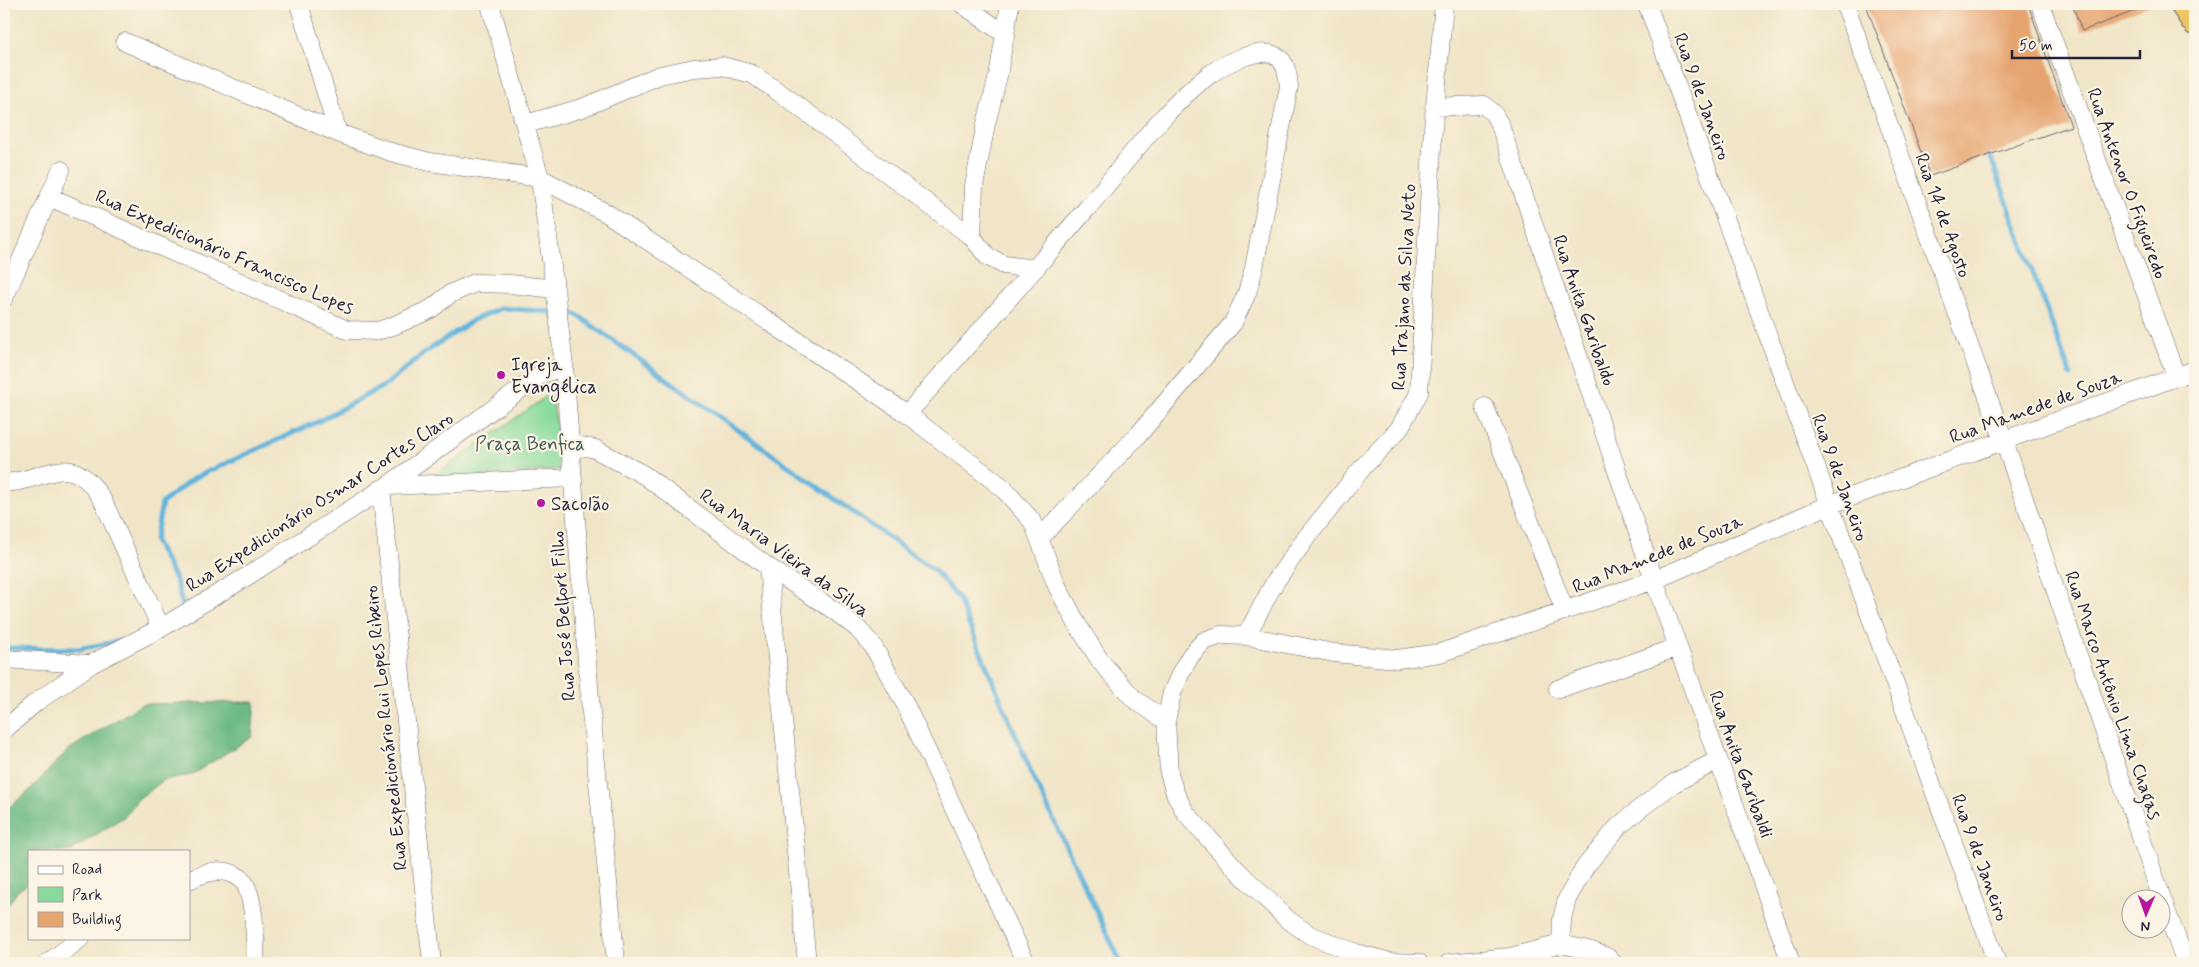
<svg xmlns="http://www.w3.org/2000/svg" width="2199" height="967" viewBox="0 0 2199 967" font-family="Mynerve,sans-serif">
<rect width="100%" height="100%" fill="#fcf5e5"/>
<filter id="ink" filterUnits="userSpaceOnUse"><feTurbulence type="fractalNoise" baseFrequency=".02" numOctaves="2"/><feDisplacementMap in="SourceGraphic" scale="10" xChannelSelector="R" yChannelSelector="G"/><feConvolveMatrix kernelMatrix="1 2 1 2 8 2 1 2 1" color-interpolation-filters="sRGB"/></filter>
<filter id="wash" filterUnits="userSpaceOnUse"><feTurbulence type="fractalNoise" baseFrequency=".0096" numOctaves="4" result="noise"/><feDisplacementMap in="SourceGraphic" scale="20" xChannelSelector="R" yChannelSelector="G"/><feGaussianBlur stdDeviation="1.12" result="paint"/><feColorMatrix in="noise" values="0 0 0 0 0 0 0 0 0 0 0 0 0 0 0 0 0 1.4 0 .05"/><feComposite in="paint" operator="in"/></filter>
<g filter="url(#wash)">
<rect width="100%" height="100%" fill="#f0e5c7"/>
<path fill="#87da9c" stroke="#547e6c" d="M551,393L564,469L426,481Z"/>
<path fill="#6dba84" stroke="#486e60" d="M255,702L252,737L191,775L164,780L138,799L125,816L71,851H29V883L18,891L4,910V811L27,793L68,750L142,704Z"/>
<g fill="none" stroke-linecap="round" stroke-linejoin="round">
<path stroke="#62b4dd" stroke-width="5" d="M1988,150L2071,376
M184,611L176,581L155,541L162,503L194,478L319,421L387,384L423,354L475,319L502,308L576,314L934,570L958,598L1031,772L1121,963
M4,648L78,649L120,641"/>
</g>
<g id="blocks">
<path fill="#e6a46f" d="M1869,4H2028L2071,126L1930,176L1866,5Z
M2072,4H2153L2082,31Z"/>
</g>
</g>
<g filter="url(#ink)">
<use href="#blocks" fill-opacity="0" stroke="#6a666c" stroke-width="1"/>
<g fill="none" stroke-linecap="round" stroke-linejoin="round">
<g stroke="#6a666c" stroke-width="19">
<path id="minor" d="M299,4L338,133
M490,4L540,178L555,289L564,366L591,712L616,963
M962,4L1006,35
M1010,4L998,76L986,124L974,186L972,237L987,256L1004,265L1035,269
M1647,4L1997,963
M1845,4L2004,441L2166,910L2186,963
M2040,4L2176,376
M125,42L338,133L391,152L430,162L540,178L608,214L907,414L1002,487L1033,522L1057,586L1077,624L1101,662L1134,699L1166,721
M1434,107L1484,105L1493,113L1500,125L1654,580L1791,963
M526,124L582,108L660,75L694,68L722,66L752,74L786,97L972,237
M50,197L347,330L377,331L393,326L431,309L450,294L475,283L510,284L555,289
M4,298L61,170
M1485,407L1565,611
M907,414C968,345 1029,276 1089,206C1124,165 1165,107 1209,75C1224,64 1261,44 1279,58C1287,65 1288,77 1289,86L1254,268L1247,293L1233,323L1139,434L1040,538
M571,444L595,449L644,475L768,567L835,611L858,629L873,646L904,702L1026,963
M4,483C50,480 71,447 103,501L161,628
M387,486L572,478
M381,489L432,963
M768,567L807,963
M1246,636L1275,582L1306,538L1363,467L1399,429L1419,393L1433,128L1444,4
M4,659L91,664
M1558,689L1678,647
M4,730L35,703L91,664L161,628L246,577L387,486L540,375L564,366
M189,880C204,872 225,866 240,878C255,888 256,946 255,963
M1561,944L1562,919L1567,899L1585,867L1618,827L1642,807L1674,783L1718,760
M48,963L81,938
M1419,963L1390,962L1356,953L1310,935L1288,920L1237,870L1185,812L1175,793L1169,773L1166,721L1172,693L1181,672L1191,655L1204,641L1221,635L1246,636L1334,653L1397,659L1440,653L1654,580L1829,505L2195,370
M1449,963L1510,957L1561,944L1592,951L1607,957L1613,963"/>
</g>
<g stroke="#6a666c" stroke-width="28">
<path id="highway" d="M2183,4L2195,22"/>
</g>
<use href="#minor" stroke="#fff" stroke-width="18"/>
<use href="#highway" stroke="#efc469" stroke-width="26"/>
</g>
</g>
<g fill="#b5179e" stroke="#fcf5e5" stroke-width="2">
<circle cx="501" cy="375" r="5"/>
<circle cx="541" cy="503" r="5"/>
</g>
<g text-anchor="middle" stroke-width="4.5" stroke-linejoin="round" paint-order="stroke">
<g font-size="19" fill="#22223b" stroke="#fcf5e5">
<text transform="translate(1703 96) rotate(70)" y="7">Rua 9 de Janeiro</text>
<text transform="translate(2128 183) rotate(70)" y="7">Rua Antenor O Figueiredo</text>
<text transform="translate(1944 215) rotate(70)" y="7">Rua 14 de Agosto</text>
<text transform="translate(225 251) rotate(24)" y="7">Rua Expedicionário Francisco Lopes</text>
<text transform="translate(1403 287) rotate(-87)" y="7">Rua Trajano da Silva Neto</text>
<text transform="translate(1585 310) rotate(71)" y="7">Rua Anita Garibaldo</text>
<text transform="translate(2035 406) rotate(-20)" y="7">Rua Mamede de Souza</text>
<text transform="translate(1841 477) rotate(70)" y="7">Rua 9 de Janeiro</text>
<text transform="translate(319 501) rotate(-33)" y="7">Rua Expedicionário Osmar Cortes Claro</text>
<text transform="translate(785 552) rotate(36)" y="7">Rua Maria Vieira da Silva</text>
<text transform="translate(1657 553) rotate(-22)" y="7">Rua Mamede de Souza</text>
<text transform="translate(562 616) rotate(-94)" y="7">Rua José Belfort Filho</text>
<text transform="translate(2114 695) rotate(71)" y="7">Rua Marco Antônio Lima Chagas</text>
<text transform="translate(385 728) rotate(-96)" y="7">Rua Expedicionário Rui Lopes Ribeiro</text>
<text transform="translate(1742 764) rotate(70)" y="7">Rua Anita Garibaldi</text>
<text transform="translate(1981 857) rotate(70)" y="7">Rua 9 de Janeiro</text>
</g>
<g font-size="19" fill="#22223b" stroke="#fcf5e5" text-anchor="start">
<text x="511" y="371">Igreja<tspan x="511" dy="22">Evangélica</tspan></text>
<text x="551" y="510">Sacolão</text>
</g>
<g font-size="19" fill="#405958" stroke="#fcf5e5">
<text x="530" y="450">Praça Benfica</text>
</g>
</g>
<rect width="2199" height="967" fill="none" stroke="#fcf5e5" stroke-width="20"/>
<rect x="28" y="850" width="162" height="90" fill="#fcf5e5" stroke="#a5a1a1"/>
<rect x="38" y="866" width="25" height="8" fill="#ffffff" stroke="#a5a1a1"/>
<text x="72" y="874" font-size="15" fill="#22223b">Road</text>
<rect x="38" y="887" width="25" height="15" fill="#87da9c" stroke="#a5a1a1"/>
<text x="72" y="900" font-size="15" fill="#22223b">Park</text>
<rect x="38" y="912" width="25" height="15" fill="#e6a46f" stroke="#a5a1a1"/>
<text x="72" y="924" font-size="15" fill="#22223b">Building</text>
<g transform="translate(2146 914) rotate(182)"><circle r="24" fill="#fcf5e5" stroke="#a5a1a1"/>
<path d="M0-4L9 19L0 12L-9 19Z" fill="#b5179e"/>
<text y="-8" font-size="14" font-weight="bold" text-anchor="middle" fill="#22223b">N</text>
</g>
<path d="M2012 50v8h128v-8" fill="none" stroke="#22223b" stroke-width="2.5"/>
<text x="2019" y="50" font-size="15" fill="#22223b" stroke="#fcf5e5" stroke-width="4" paint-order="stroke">50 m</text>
</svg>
